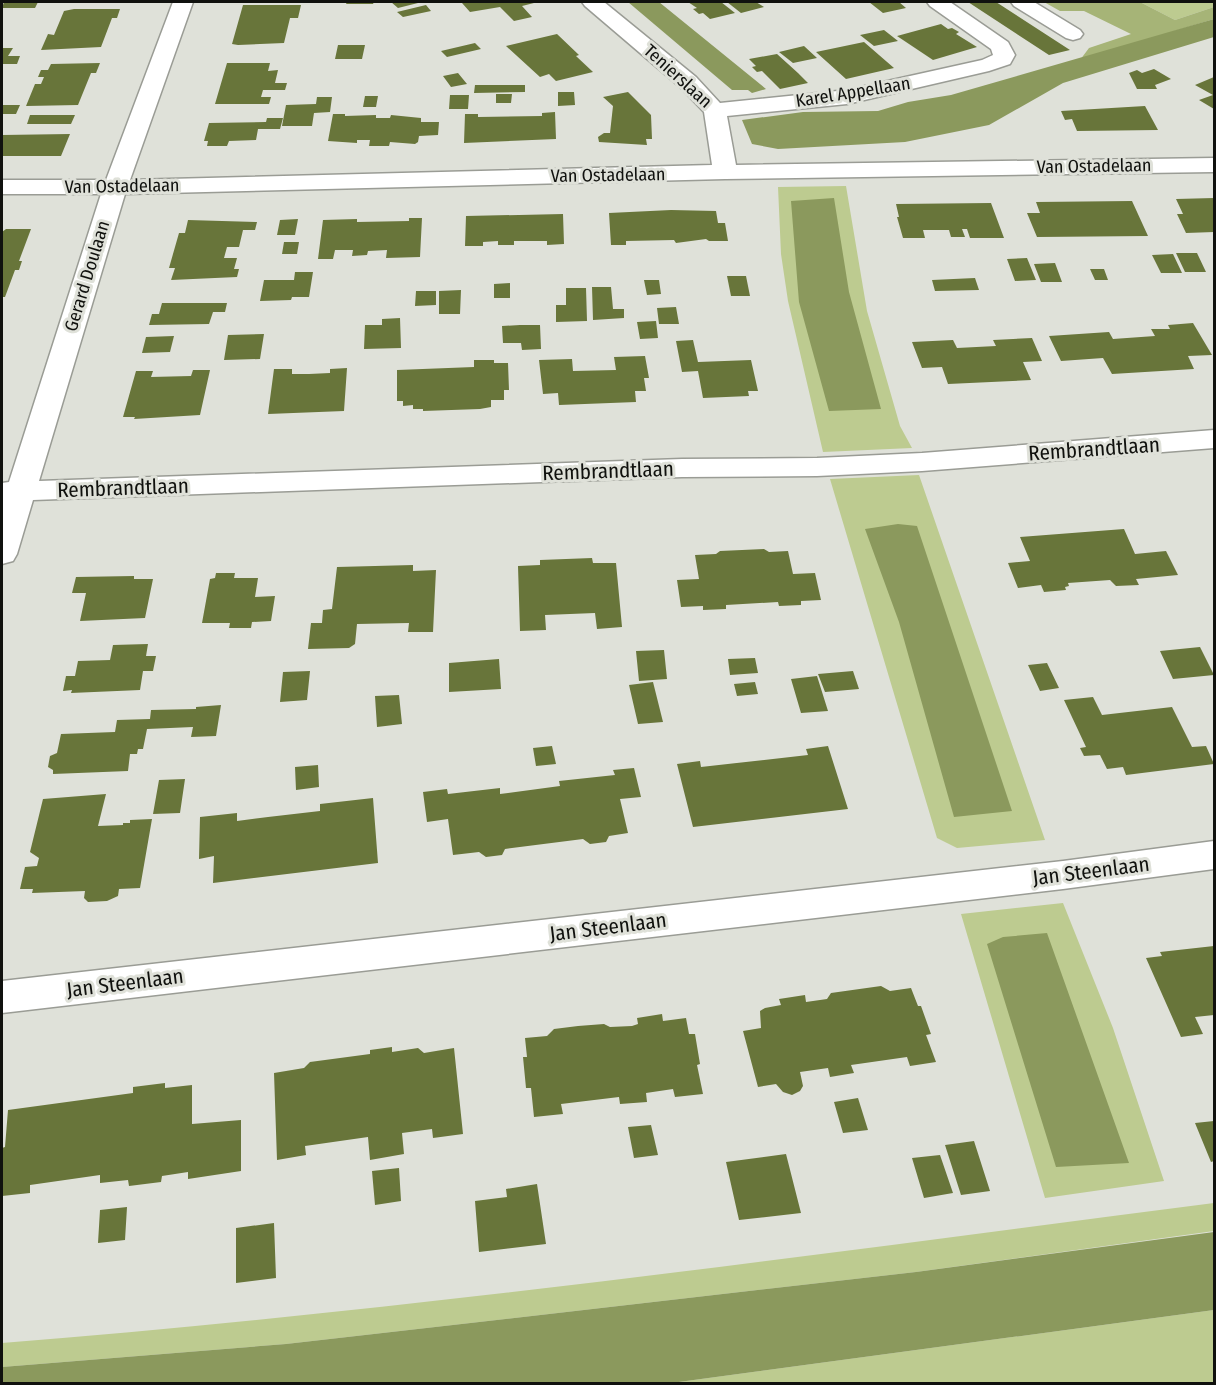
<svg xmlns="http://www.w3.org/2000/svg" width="1216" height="1385" viewBox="0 0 1216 1385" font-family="'Fira Sans Condensed',sans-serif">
<rect width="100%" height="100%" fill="#dfe1d9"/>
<path fill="#bdcb90" d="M1140,2H1214V7L1175,20Z
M846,186L867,311L900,426L912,448L823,452L788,301L781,254L778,187Z
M919,475L1045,840L957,848L937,838L830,479Z
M1063,903L1113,1028L1164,1181L1045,1198L961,914Z
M1214,1203V1231L916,1272L286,1344L2,1367V1343C408,1311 811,1255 1214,1203Z
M1214,1310V1383L664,1384Z"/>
<path fill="#a6b477" d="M1044,2H1140L1175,20L1214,7V19L1080,60L1089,48L1131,34L1084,11H1060Z"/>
<path fill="#8b995d" d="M628,2H659L766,89L752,93L748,90H732Z
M1214,19V37L1063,83L989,125L905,142L778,149L752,144L742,120L803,112L878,111L908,102L951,95Z
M834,198L849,292L881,409L829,411L799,302L791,201Z
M898,524L917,526L1012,811L954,817L899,622L865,529Z
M1047,933L1129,1163L1056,1167L987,944L1003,937Z
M1214,1232V1310L664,1384L2,1383V1367L286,1344L916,1272Z"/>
<path fill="#68753a" d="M4,2H38L35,8H2Z
M347,2H374L373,4H346Z
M391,2H422L398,8Z
M470,2H532L534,3L522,6L532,17L514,21L500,7L470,12L462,3Z
M688,2H721L735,13L710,19L703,13L699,14L693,9L697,8Z
M727,2H756L764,7L741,13Z
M869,2H899L906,8L883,13Z
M968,2H996L1070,50L1049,55Z
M243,5H301L298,18H290L284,43L238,45L232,44Z
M426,5L431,11L403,17L397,12Z
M74,9H120L117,18H112L101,47L41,50L48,34L54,35L64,11Z
M941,24L948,29L952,28L959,32L956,34L977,47L933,60L897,36Z
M884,30L898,41L874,46L860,35Z
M557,34L579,55L576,56L593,72L556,81L549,74L540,77L506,46Z
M864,42L894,68L846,79L816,52Z
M475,43L481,49L447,57L441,51Z
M338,45H365L362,59H335Z
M804,46L817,58L793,63L779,52Z
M2,48H13L8,56H20L17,64H2Z
M777,54L798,73L808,83L780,89L762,71L757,72L752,67L756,66L749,59Z
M100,63L96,73H91L78,105L26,106L35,84H41L44,77H38L41,70H48L51,64Z
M227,63H270L268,71L278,70L275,83H287L285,90H263L261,97H271L269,104H215Z
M1154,69L1171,79L1155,85L1157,89H1137L1129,73L1137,70L1142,73Z
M458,73L467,84L451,87L443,76Z
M1214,77V109L1199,100L1213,95L1195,85Z
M475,85H525V92L474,93Z
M558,92H574L575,105L558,106Z
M628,92L651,115L652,139H646L647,145L599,142L598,137L604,133H610L613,106L603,97Z
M496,94H512L511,103H496Z
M450,95H469L468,109H449Z
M365,96H378L376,107H363Z
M317,97H332L330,112L314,113L312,126H282L286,105L316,104Z
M2,105H20L16,114H2Z
M1145,106L1158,130L1077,131L1072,119L1065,120L1061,111Z
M555,112L556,139L464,143L465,114H478V117L542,116V113Z
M333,114H345V116L376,115V118H390L391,115L421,118V122H439L438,135L419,136L418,142L415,144L390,142L389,146H369L370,140H357V143L328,141Z
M30,115H75L71,124H27Z
M267,118H283L280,129H258L256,140L229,141L227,146H207L208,141H204L209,123L266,122Z
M70,134L61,156H2V135Z
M1214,198V232L1186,233L1177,214H1183L1176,199Z
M1132,201L1148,236L1037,237L1027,213H1040L1036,202Z
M991,203L1004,238H970L967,229H962L965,237H951L949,230H923L925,238H903L897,217H899L896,204Z
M671,210L716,211L718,223H725L728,241H709L706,239L676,243L674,240L626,241V245H611L609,213Z
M563,214L564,244L547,245V241H514V245H498V241L483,242V246H465L466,216Z
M409,218H422L420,257L386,258L387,250L368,251L367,255L352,256L353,250H335L333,259H318L323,220L357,219V222L409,221Z
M298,219L295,235H277L280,220Z
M188,220L257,222L255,230H243L239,247H227L224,258H237L234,269H239L237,277L171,280L175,268H169L179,233H185Z
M6,229H31L19,261H22L19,270H15L5,297H2V232Z
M284,242H299L297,254H282Z
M1176,253H1197L1206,272H1185Z
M1173,254L1182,273H1161L1152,255Z
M1027,258L1036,280L1015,281L1007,259Z
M1055,263L1062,282H1041L1034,264Z
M1090,269H1104L1108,280H1095Z
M295,272H313L309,297H292L291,300L260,301L264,280H294Z
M727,276H746L750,296H731Z
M975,278L979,290L935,291L932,280Z
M644,280H659L661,294L647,295Z
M510,283V298H494V284Z
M592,287H611L613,309H624V318L593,320Z
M566,288H586L587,321L556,322V305H566Z
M461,290L460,314H439V291Z
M416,291H436V305L415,306Z
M162,303H227L225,312H213L209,324L149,325L152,314H159Z
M676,307L679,324H659L657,308Z
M400,318L401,348L364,349L365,325H382V319Z
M656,321L658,338L640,339L637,322Z
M1193,323L1212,355L1188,356L1194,369L1112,374L1103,358L1061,361L1049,336L1109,332L1113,339L1155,336L1151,329H1170L1168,325Z
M520,325H540L541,349L522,350L521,343H503L502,326Z
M264,334L260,359L224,360L228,335Z
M174,336L170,352L142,353L146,337Z
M1032,338L1042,361L1023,362L1031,380L948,384L942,367L922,368L912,342L953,340L957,348L996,346L993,340Z
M693,340L698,362L751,360L758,391H748L749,396L703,398L698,371L682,372L676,341Z
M645,356L649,378H644L646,391H635L636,402L559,405L558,393L543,394L539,360L572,359L573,371L616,370L614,357Z
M474,360H494V363H508L509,390H504V400H491V407L480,409L423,411V409H413V405L403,406V401H397V370L474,367Z
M347,368L344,411L268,414L274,369H292V374H309L330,373V369Z
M193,370H210L200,415L134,419L135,417H123L136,371H153L151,377L191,376Z
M1124,529L1135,554L1166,551L1178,575L1136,579L1139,585L1116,586L1110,580L1068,583L1069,586L1065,587L1066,590L1044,592L1041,585L1018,588L1008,563L1030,561L1020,537Z
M764,549L769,552L788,551L793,574L815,573L821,600L801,601V605L779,606L778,602L726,605V609L703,610V606L681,607L677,580L699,579L695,555L716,554L720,551Z
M592,558L593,563H616L622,627L597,629L595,613L545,615L546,630L520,631L518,566L540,565V560Z
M413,565V571L436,570L433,632H408L409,623L357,624L355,644L349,648L308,649L311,623H322L323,610L332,609L337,567Z
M216,573H235L234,578H258L255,597L275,596L271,621L252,622L251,628H229L230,623H202L210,579L215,578Z
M134,576V579H153L145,618L80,621L86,593H72L76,577Z
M148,644L146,656H156L153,671H143L140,690L71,693L72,690L63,691L66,676H75L78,661L110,660L113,645Z
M1200,647L1214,675L1173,679L1160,651Z
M664,650L667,679L639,681L636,651Z
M755,658L758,673L730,675L728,659Z
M499,659L501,689L449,692V663Z
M1047,663L1059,688L1040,691L1028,665Z
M310,671L307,700L280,702L283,672Z
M853,671L859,689L825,692L818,674Z
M817,676L828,711L801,713L791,679Z
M653,682L663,722L638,724L629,685Z
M755,682L758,694L737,696L734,684Z
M399,695L402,724L377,727L375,696Z
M1093,697L1102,715L1172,707L1192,747L1206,746L1214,764L1126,775L1123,767L1107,769L1100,755L1084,756L1080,748L1086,747L1064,700Z
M221,705L216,736L191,737L193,727L147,729L143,749H138L137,754H130L128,771L53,774V770L48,767L50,756L57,753L61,734L115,732L117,720L150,719L151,710L196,709V707Z
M552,746L556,764L536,766L533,748Z
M828,746L848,809L693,827L677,764L700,761L701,767L808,755L806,749Z
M318,765L319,787L296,790L295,767Z
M634,768L641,797L620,799L628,833L609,836L606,842L590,844L583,839L505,849L502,855L486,857L479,852L453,855L448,819L427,822L423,792L447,789L448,794L500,788V794L560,786L559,781L615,775L613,770Z
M185,779L180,813L153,814L159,780Z
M106,794L98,826L123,825V823H130V820L152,819L140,888L119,889L118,896L107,901L88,902L84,898L85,891L32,893L33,889H20L25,867L37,866L39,858L30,852L43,799Z
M373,798L378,863L213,883L214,856L199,859L200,817L237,813V821L268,817L320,811V804Z
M1214,946V1015L1195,1017L1203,1034L1181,1037L1146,958L1162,956L1160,952Z
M881,986L890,991L911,988L918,1006H921L931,1034L926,1035L936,1062L910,1066L907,1057L851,1065L854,1073L830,1077L828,1068L800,1072L803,1086L800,1091L792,1095L783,1092L776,1084L758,1087L743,1031L761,1028L760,1011L765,1008L781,1005L779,999L805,995L806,1002L827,999L831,993Z
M662,1014L663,1021L686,1018L689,1034H695L700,1064L697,1065L703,1094L675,1097L673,1089L646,1093L647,1102L620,1104L619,1097L561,1104L563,1114L534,1117L531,1088H526L523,1057H527L525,1038L547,1036L554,1029L578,1026L604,1024L610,1027L632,1026L638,1024L637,1018Z
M392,1047V1052L418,1048L424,1053L454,1048L463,1134L433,1138L432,1129L402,1133L404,1154L370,1160L368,1137L305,1146L306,1155L277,1160L274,1073L304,1068L310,1062L370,1054V1050Z
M165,1083V1088L192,1085V1124L241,1120V1171L188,1179V1172L162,1176L161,1182L129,1186L128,1180L100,1183V1175L30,1185V1193L2,1196V1148L5,1147L8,1110L133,1093V1087Z
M858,1098L868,1130L843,1133L834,1102Z
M1214,1121V1161L1211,1162L1195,1123Z
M651,1125L658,1155L634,1158L628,1127Z
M974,1141L990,1191L961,1195L945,1145Z
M786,1154L801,1213L739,1220L726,1162Z
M940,1155L953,1193L924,1198L912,1158Z
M399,1168L401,1201L375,1205L372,1171Z
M537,1184L546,1244L479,1252L475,1201L507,1197L506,1189Z
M127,1207L125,1240L98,1243L100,1210Z
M274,1223L276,1278L236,1283V1228Z"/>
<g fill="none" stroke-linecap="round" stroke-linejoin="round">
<g stroke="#9a9c95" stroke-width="3">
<path id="minor" d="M173,2H193L130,180L712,165L704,112L680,87L585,6L582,2H604L696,77L720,103L847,90L982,60L993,55L991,49L930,6L927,2H950L1008,42L1015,55L1010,64L989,71L847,104L727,116L736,165L1214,158V172L725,179L125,194L39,481L682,459L817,458L922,453L1214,430V448L922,471L817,476L682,477L33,500L17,554L13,561L2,564L3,501H2V483L9,482L101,194H2V180H106Z
M1011,2H1034L1080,30L1083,34L1080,38L1073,40L1066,38L1014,6Z
M1214,841V869L1063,889L2,1013V981L1063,861Z"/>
</g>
<use href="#minor" fill="#fff" fill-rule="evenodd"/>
</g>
<g text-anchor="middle" stroke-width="6" stroke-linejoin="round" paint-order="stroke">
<g font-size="18" fill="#10110e" stroke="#dfe1d9">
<text transform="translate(678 76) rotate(42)" y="6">Tenierslaan</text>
<text transform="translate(853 92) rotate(-9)" y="6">Karel Appellaan</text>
<text transform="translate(1094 166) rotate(-1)" y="6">Van Ostadelaan</text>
<text transform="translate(608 175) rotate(-1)" y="6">Van Ostadelaan</text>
<text transform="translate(122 186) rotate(-1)" y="6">Van Ostadelaan</text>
<text transform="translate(87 276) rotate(-73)" y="6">Gerard Doulaan</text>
</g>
<g font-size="21" fill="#10110e" stroke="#dfe1d9">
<text transform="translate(1094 449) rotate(-4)" y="7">Rembrandtlaan</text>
<text transform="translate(608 471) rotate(-2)" y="7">Rembrandtlaan</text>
<text transform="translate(123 488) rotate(-2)" y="7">Rembrandtlaan</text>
<text transform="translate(1091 871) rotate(-7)" y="7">Jan Steenlaan</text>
<text transform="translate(608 927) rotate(-7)" y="7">Jan Steenlaan</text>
<text transform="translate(125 983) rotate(-7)" y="7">Jan Steenlaan</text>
</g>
</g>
<rect width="1216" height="1385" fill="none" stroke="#10110e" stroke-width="6"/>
</svg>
